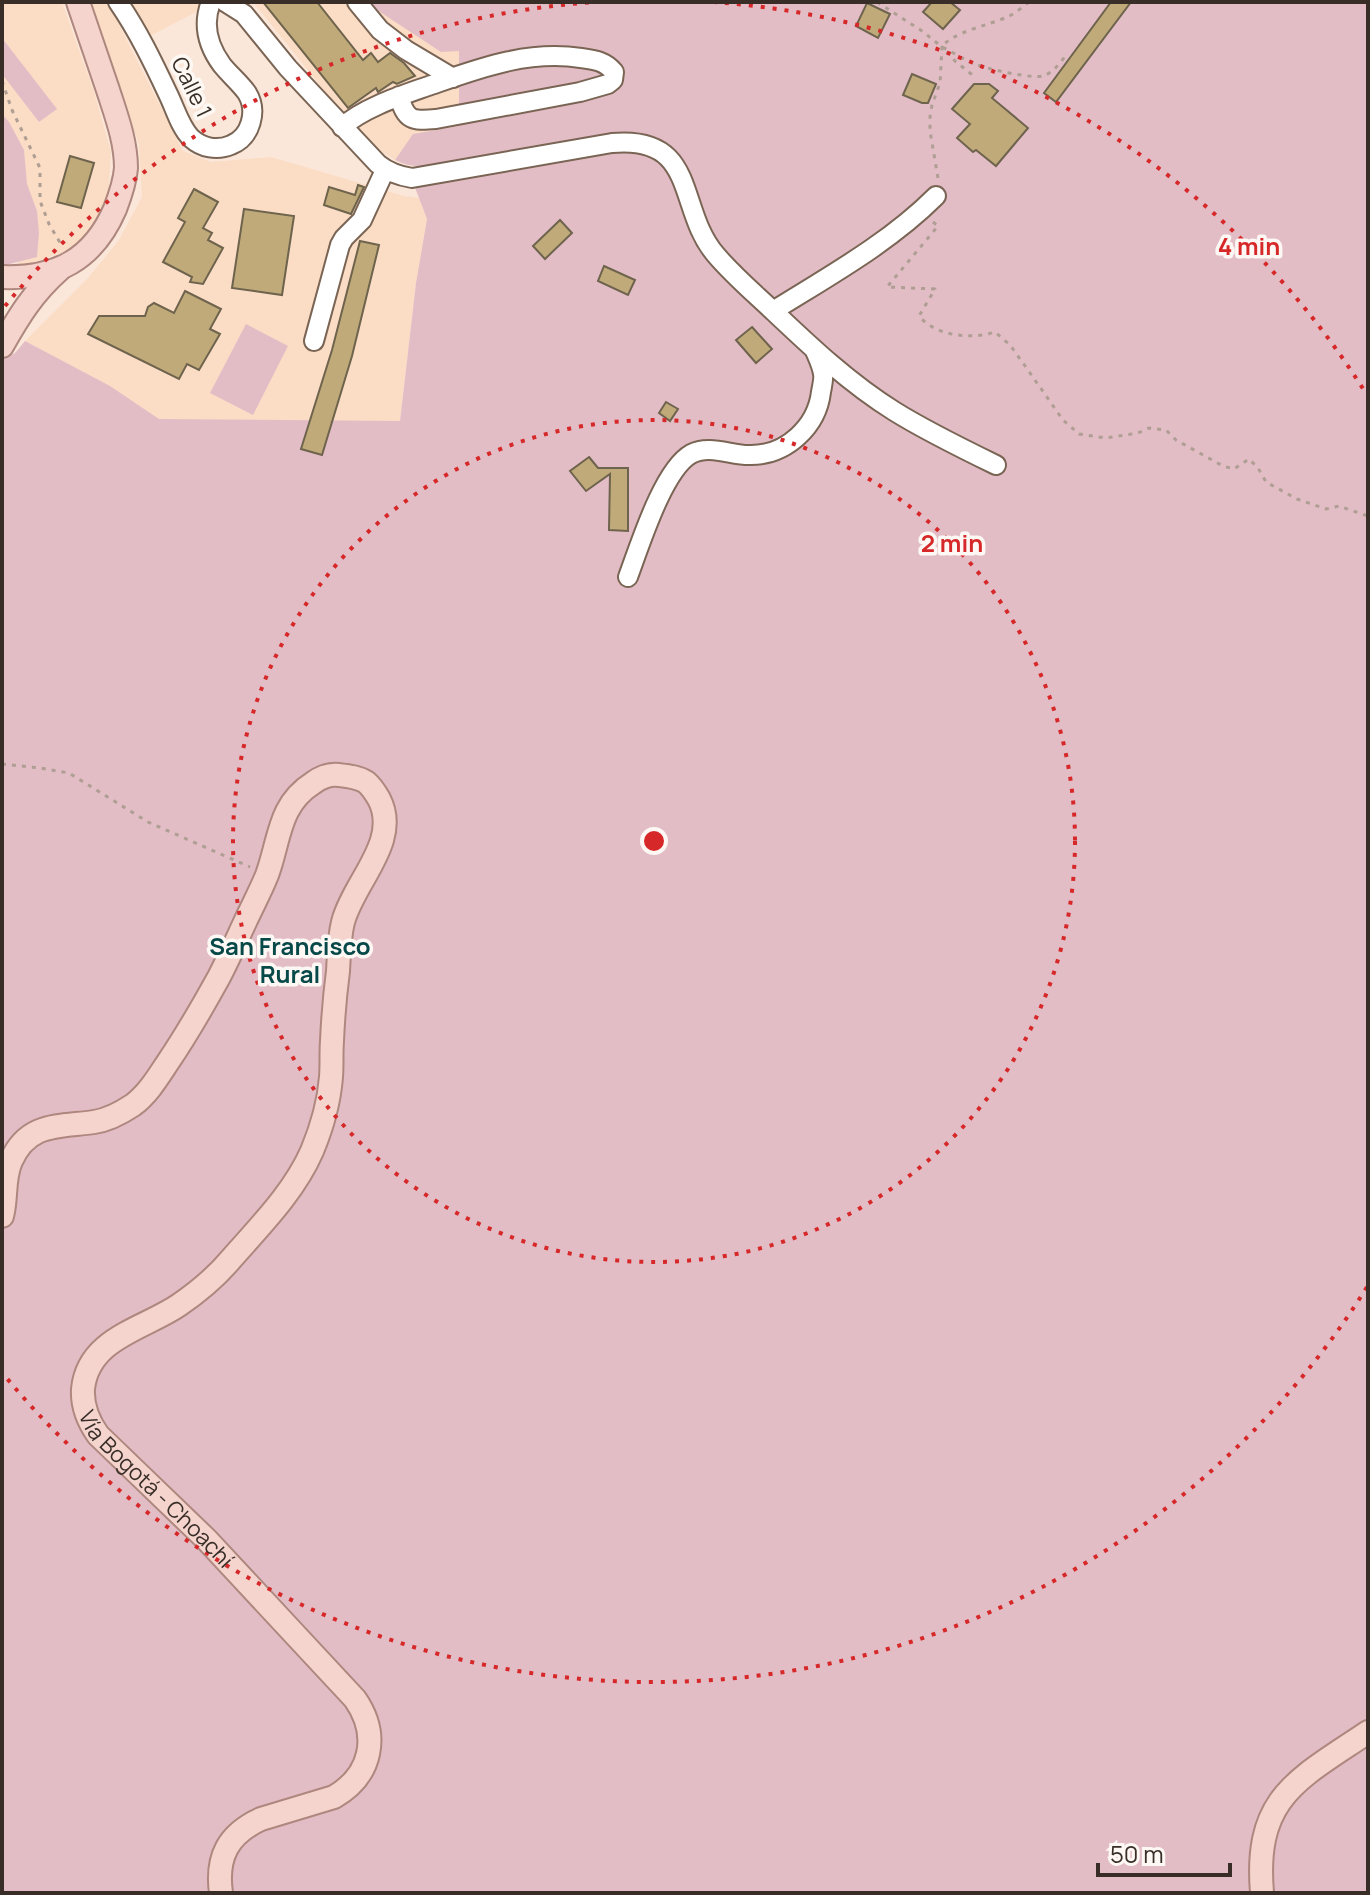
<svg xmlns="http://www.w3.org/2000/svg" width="1370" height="1895" viewBox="0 0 1370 1895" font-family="Manrope,sans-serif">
<rect width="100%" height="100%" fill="#fbe7d9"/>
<path fill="#fbdcc5" d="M2,2H62L94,92L111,152L108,200L92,235L66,251L21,267L2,234Z
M89,2H105L111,9L183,151L211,162L271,157L404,196L419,198L427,219L416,283L396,455L198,446L110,387L25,341L89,277L119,240L142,197L139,145L117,79L92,14Z
M126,2H200L196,12L150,36Z
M253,2H372V6L471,50L614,103L414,134L395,160L364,140Z"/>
<path fill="#e3bdc6" d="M372,2H1368V1893H2V360L15,353L25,341L110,386L159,419L400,421L416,283L427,219L414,185L458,161C436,165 416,171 395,160L413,134L459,126V51L441,52L371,6Z
M2,38L57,109L39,122L2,74Z
M2,114L9,122L24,150L27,184L37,211L39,233L37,257L2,266Z
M246,324L288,346L253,415L210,393Z"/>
<path fill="#c1aa7a" stroke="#6e634d" stroke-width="2" d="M263,2H317L363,60L371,53L378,62L390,53L404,63L415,76L397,84L393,82L378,92L376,88L348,108Z
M932,2H950L960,10L943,29L923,12Z
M1111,2H1131L1056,102L1044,93Z
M867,3L890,14L878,38L856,26Z
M912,74L936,84L928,103H922L903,95Z
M974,84H989L998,91L992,98L1028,128L996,166L976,150L973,152L957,138L970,124L952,109Z
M70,156L94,163L81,208L57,202Z
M358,185L364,187L351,214L324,205L329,187L355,195Z
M194,189L218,202L203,228L212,233L208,240L223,248L203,284L190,282L192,277L163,262L185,222L178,218Z
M244,209L294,216L282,295L232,288Z
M560,220L572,233L545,259L533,246Z
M360,241L379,245L352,356L322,455L301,449L332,350Z
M604,266L635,280L628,295L598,281Z
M185,291L221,309L210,329L220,334L199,370L187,364L179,379L88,334L99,316H145L148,307L154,303L174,313Z
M752,327L772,349L756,363L736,340Z
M666,402L678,409L670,421L659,413Z
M589,457L598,468H628V531L609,530L610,474L586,491L570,471Z"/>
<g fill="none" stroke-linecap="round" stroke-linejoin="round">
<g stroke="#7a6555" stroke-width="22">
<path id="minor" d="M118,2C138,31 153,62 168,94C175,108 180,127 191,138C202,148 217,151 231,145C251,137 258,111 247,93C240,83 230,75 222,65C208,46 202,25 211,2
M225,2L244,14L288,68L378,164C388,172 399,176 412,178L612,143C699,135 676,209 716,255C733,275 753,292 772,310C810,346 849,383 894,411C926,431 961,448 996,465
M357,2L380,30L406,50L453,78
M342,127C364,107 403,95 431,85C480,68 528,50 581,58C595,60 605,61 614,72L613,80L608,84L580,92L436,119C412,121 406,121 399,96
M773,311C829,276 889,243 936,196
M314,341L340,245L344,238L362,220L385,170
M628,577C640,545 663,470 691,454C710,444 732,456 751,455C787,455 817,426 821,392C822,386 824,379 823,374C822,366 818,358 815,351"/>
</g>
<g stroke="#ae877e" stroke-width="26">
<g id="major">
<path d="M2,277C56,279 93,260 115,209C120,196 125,182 126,168C126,141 116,115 108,90C98,60 88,31 78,2"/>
<path d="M2,346C19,316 33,293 59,270"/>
<path id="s1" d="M2,1216C7,1198 3,1179 11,1161C28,1122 59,1127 94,1122C108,1120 121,1113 133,1105C148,1094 158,1077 168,1062C187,1034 203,1006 219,977C229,958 237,939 246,920C253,905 261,890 267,875C280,840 278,805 313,783C321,777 329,774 339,775C348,776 358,777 366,782C372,787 375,792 379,799C401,841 354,881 343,922C339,938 339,955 338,971C335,994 333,1018 332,1041C331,1053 332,1065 331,1077C329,1103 322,1127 312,1151C294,1192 261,1225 232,1258C217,1276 198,1292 179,1305C144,1329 88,1338 83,1389C82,1406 88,1421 98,1435L207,1540L355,1699C380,1735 372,1775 334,1797L261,1819C228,1834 216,1857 221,1893"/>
<path d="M1262,1893C1254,1797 1297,1780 1368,1732"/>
</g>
</g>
<path stroke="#af9e93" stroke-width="3" stroke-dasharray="4 6" stroke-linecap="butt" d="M877,2L922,31L942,47
M1029,2C1022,7 1015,14 1007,17C990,25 952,32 942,47C953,52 964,60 975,64C987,69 1032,79 1043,76C1053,73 1061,62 1066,55
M2,81L12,110L40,168V201L49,224L62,246
M938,178L930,131V117L932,105L940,83L942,47L955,61L975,77
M933,222L938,226L887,287L935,289L919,316C935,336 972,340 995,332L1010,345L1023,363L1063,420L1079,434L1106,438L1138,433L1149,428L1166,430L1176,440L1223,466L1234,469L1249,459L1258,468L1266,482L1297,499L1326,509L1339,506L1368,516
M2,764L40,768L69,773L148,822L250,867"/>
<use href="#minor" stroke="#fff" stroke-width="18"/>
<use href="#major" stroke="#f5d4ce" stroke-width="22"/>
</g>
<g fill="none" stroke="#d62828" stroke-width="4" stroke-dasharray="4 8">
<circle cx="654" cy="841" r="421"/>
<path d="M1367 1287A841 841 0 0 1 5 1376M5 306A841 841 0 0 1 595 2M713 2A841 841 0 0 1 1367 395"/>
</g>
<g text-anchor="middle" stroke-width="7" stroke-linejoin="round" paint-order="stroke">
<g font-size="22" fill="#382e27" stroke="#fdf8f4">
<text transform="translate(192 87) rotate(64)" y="8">Calle 1</text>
<text dy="8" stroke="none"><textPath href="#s1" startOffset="1480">Vía Bogotá - Choachí</textPath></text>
</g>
<g font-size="24" font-weight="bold" fill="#074949" stroke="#fdf8f4">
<text x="290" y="955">San Francisco<tspan x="290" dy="28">Rural</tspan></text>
</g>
</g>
<circle cx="654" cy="841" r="12" fill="#d62828" stroke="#fdf8f4" stroke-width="4"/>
<g font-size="24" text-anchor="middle" font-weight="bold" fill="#d62828" stroke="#fdf8f4" stroke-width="7" stroke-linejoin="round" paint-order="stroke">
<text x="1249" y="255">4 min</text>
<text x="952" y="552">2 min</text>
</g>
<rect width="1370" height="1895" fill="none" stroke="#382e27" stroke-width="8"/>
<path d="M1098 1863v12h132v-12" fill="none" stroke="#382e27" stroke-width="4"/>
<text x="1110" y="1863" font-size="24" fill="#382e27" stroke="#fdf8f4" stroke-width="6" paint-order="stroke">50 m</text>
</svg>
